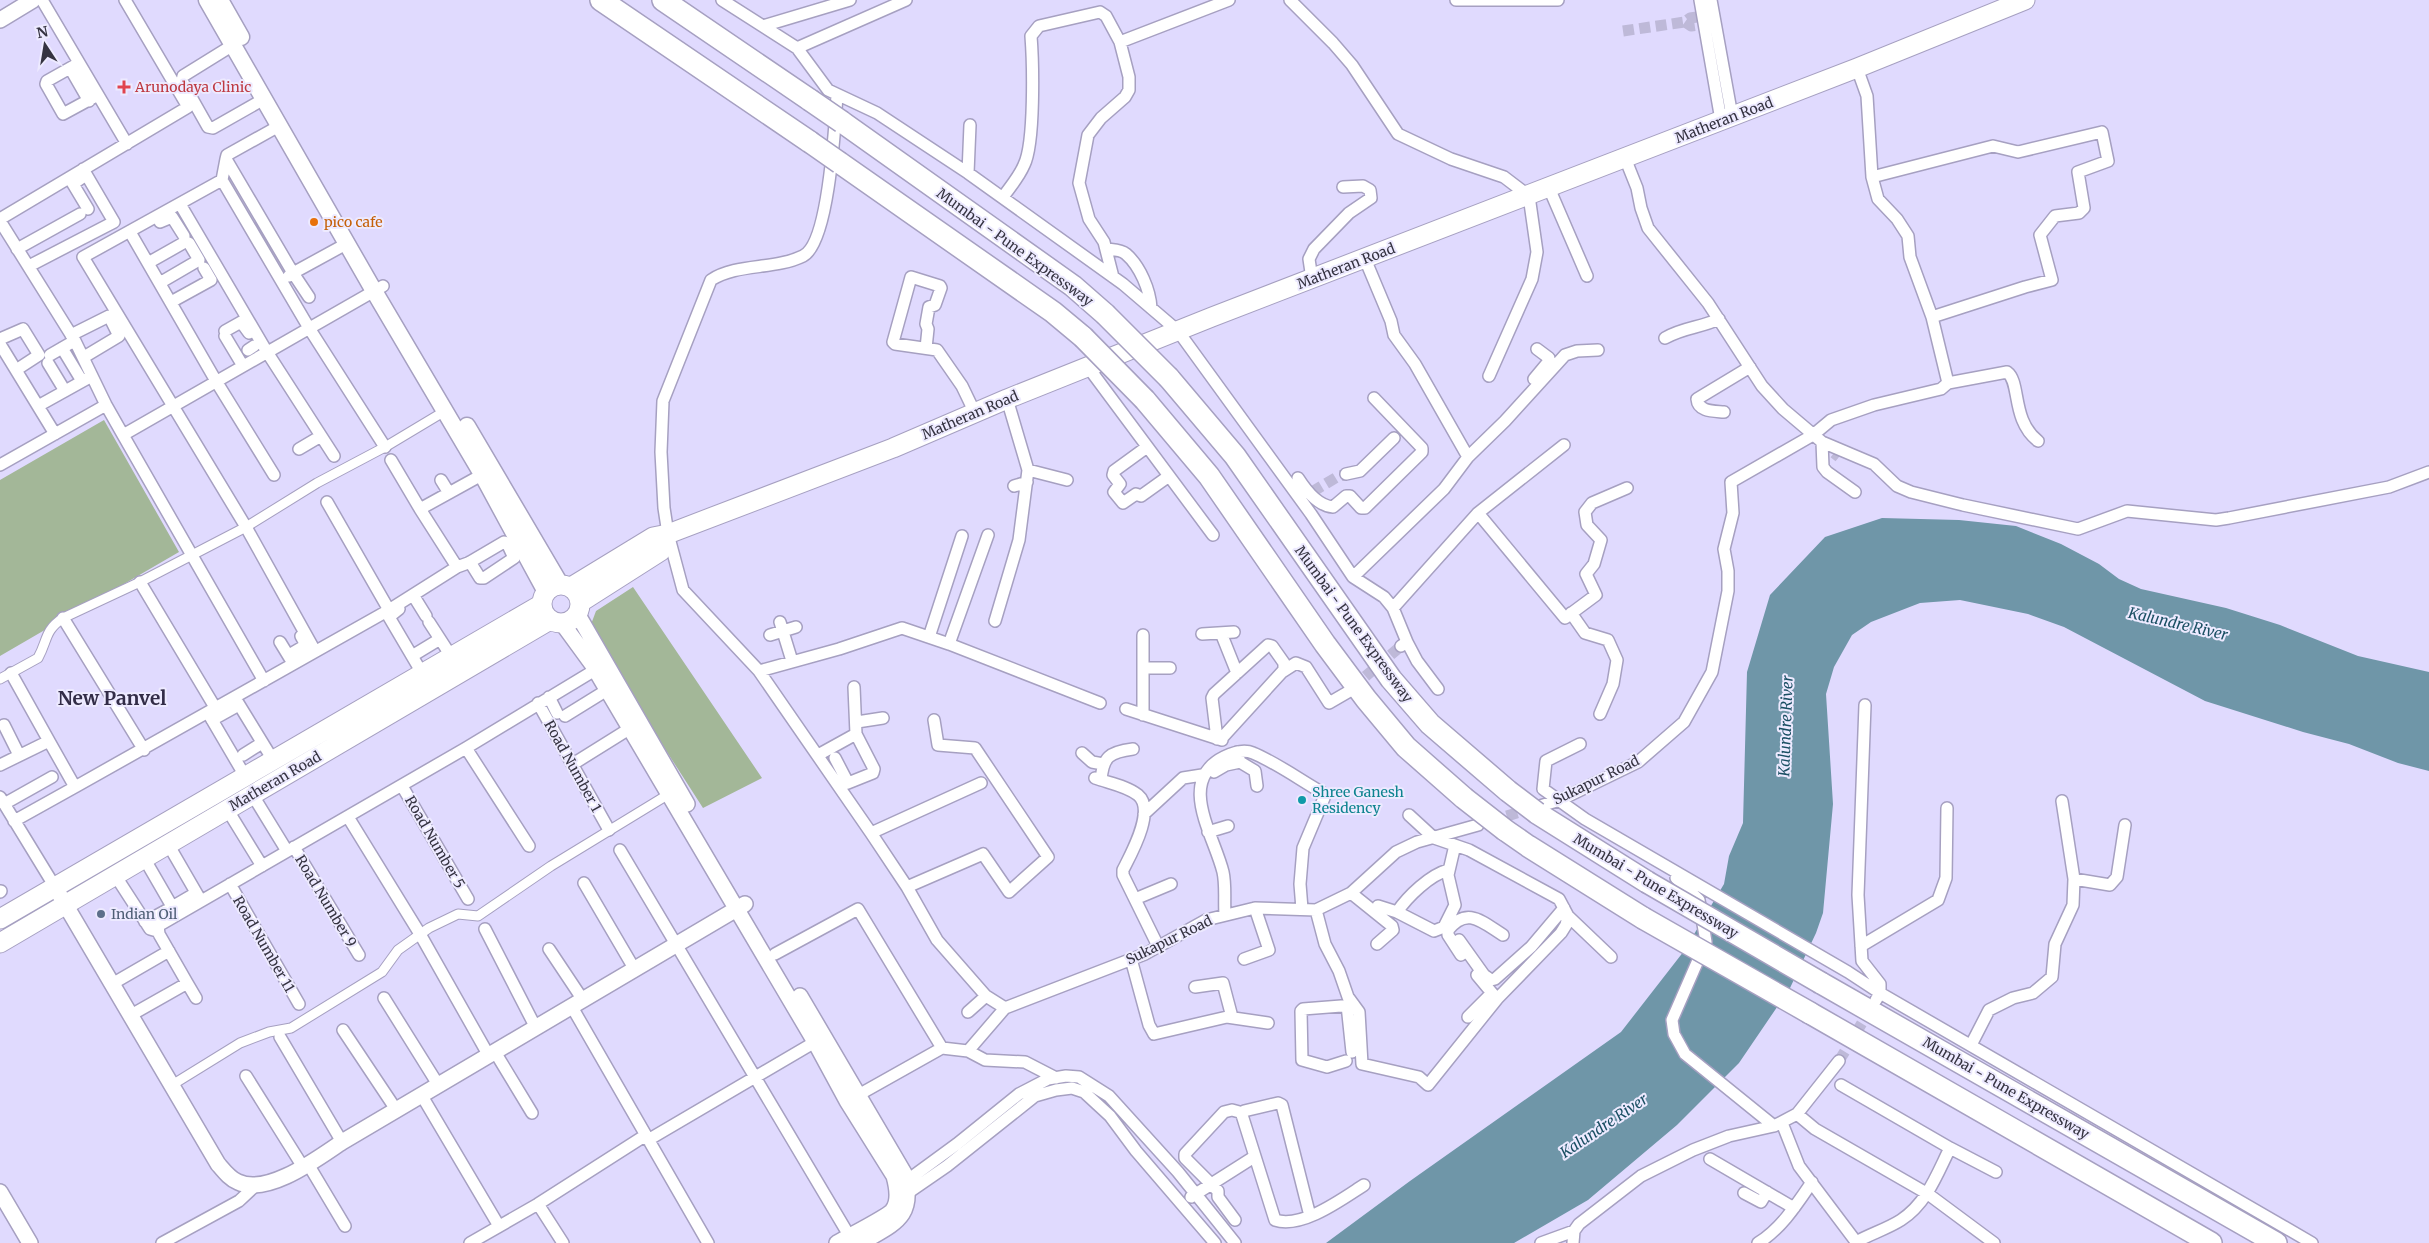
<svg xmlns="http://www.w3.org/2000/svg" width="2429" height="1243" viewBox="0 0 2429 1243" font-family="Merriweather,serif">
<rect width="100%" height="100%" fill="#e0dafe"/>
<path fill="#a3b798" d="M104,420L179,552L0,656V480Z
M633,587L762,778L703,808L613,668L590,627L596,611Z"/>
<path fill="#6f96a8" d="M1882,518L1959,520L2016,526L2061,544L2099,564L2119,579L2141,589L2226,608L2280,625L2358,656L2429,672V771L2398,763L2349,744L2303,732L2205,701L2064,627L2028,614L1960,600L1920,603L1871,622L1852,635L1834,667L1826,694L1833,804L1823,913L1816,933L1790,988L1739,1063L1677,1125L1588,1200L1514,1243H1326L1410,1181L1621,1032L1684,951L1724,884L1729,856L1743,823L1747,672L1770,595L1825,537Z"/>
<g fill="none" stroke-linecap="round" stroke-linejoin="round">
<path stroke="#beb9d8" stroke-width="11" stroke-dasharray="11 5.5" stroke-linecap="butt" d="M1685,22L1691,26L1698,25
M1623,31L1685,22L1690,18L1697,17
M1834,453L1839,457
M1312,492L1337,477L1346,474
M1353,687L1401,646
M1491,821L1533,808
M1839,1061L1871,1008"/>
<g stroke="#a6a0c1" stroke-width="11">
<path id="pedestrian" d="M0,679L38,658C48,640 44,631 63,618L140,582L246,527L317,483L385,447L445,411
M172,1085L240,1043L269,1032L291,1028L382,972L398,950L429,928L458,914L478,916L551,866L669,794"/>
</g>
<g stroke="#a6a0c1" stroke-width="14">
<path id="minor" d="M42,0L127,144
M722,0L797,48L828,90L877,113L968,173L1123,284L1178,331L1311,514L1353,577L1384,597L1393,608
M1290,0L1333,43L1352,65L1398,134L1451,159L1504,177L1529,196L1537,252L1532,279L1489,376
M1456,0H1558
M1700,0L1721,120
M1711,0L1732,116
M763,26L850,0
M233,45L183,76L182,81L208,127L213,128L264,99
M797,48L906,0
M79,63L47,81L46,84L63,114L98,95
M70,68L89,101
M1857,68L1867,96L1872,177L1878,199L1897,219L1908,236L1910,257L1932,317L2025,287L2052,280L2040,235L2055,216L2079,213L2084,208L2078,172L2108,161L2102,132L2018,152L1993,146L1872,177
M837,95C835,124 829,243 803,256C774,270 737,263 711,280L663,401L661,452L664,508L668,534L683,590L759,671L871,833L907,887L937,940L986,996L1005,1008
M279,126L227,155L226,159L293,273L346,244
M1625,158L1637,188L1641,208L1648,228L1708,303L1762,386L1783,409L1822,442L1874,464L1897,486L1911,492L1963,505L2078,529L2127,511L2216,520L2229,518L2389,487L2429,472
M226,159L222,180L309,328L385,447
M968,173L970,125
M83,177L73,184L88,209
M222,180L83,257L246,527L315,651
M1549,188L1587,276
M1003,197C1010,187 1019,177 1024,165C1035,143 1033,62 1031,36L1039,26L1100,12L1106,16L1120,42L1229,0
M180,204L267,352L334,456
M0,219L188,107L125,0
M0,221L75,341L106,405L123,435L383,286
M160,222L172,217L184,236
M130,232L216,381L274,475
M17,249L80,214
M1106,249C1113,250 1120,249 1126,254C1140,266 1150,290 1151,308
M148,263L185,242L189,243L199,260L163,281
M29,266L114,222L83,169
M289,276L293,273L309,297
M1113,277L1104,242L1089,219L1079,183L1088,135L1101,118L1125,97L1129,90V77L1120,42
M1312,279L1309,259L1314,249L1349,213L1371,198L1370,190L1363,186L1343,187
M171,302L211,280L204,268
M225,331L241,322L249,333
M71,335L109,316L119,336L84,357
M225,336L243,366
M1665,338C1684,327 1700,328 1719,319
M0,339L23,329L39,355L16,370
M0,344L55,434
M62,348L82,381
M926,348L928,329L926,324L929,307L935,305L941,288L940,286L911,277L893,342L895,344L937,350L962,386L975,413
M248,350L254,346
M50,355L69,344
M48,363L65,391
M1088,367L1213,535
M1534,379L1549,361V358L1537,349
M1948,383L2007,372C2021,382 2011,420 2038,441
M38,406L92,376
M1724,412C1714,411 1698,412 1697,399L1750,367
M123,435L264,681
M1822,442L1823,467L1827,472L1855,492
M1147,447L1114,471L1113,475L1120,484L1114,492L1123,503L1136,494L1141,496L1169,476
M299,449L321,436
M1468,457L1505,421L1565,355L1577,351L1598,350
M391,460L420,509
M0,465L106,405
M1028,470L1067,480
M1346,474L1360,471L1394,438
M1298,478C1305,489 1318,506 1333,507L1346,496H1350L1361,508H1365L1422,452V448L1374,398
M441,480L449,493
M1014,486L1027,482
M327,502L389,610
M1478,513L1565,618L1596,595L1586,574L1594,564L1601,540L1587,525L1585,512L1592,503L1627,488
M457,567L468,563L470,562L504,542L507,543L514,558L484,578H480L470,562
M1353,577L1444,489L1468,457L1415,364L1394,335L1391,321L1365,259
M140,582L216,709
M413,595L426,616
M399,609L389,617L422,673
M1571,613L1585,633L1608,640L1617,660L1613,684L1600,714
M63,618L144,750
M995,621L1019,540L1028,470L1007,399
M429,622L451,656
M780,622L792,661
M1221,633L1237,673
M1202,634L1234,632
M770,635L796,627
M1143,635V715
M929,637L962,536
M280,642L291,660
M1407,642L1417,661L1438,689
M949,644L988,535
M1401,646L1407,642L1393,608L1478,513L1564,445
M289,655L306,645L301,636
M412,656L440,639
M1143,668H1170
M759,671L839,649L902,628L949,644L1100,703
M11,673L49,741
M549,697L557,713
M235,698L273,760
M538,703L609,830
M1865,705L1858,895L1862,961L1880,984V993L1876,1000
M1126,709L1222,740
M208,713L245,776
M565,716L607,690
M212,720L239,705
M857,722L883,718
M4,725L19,755
M1217,739L1212,698L1214,694L1268,645L1272,646L1284,663V670
M1221,739L1282,672L1296,663L1306,667L1329,703L1348,692
M1580,744L1546,761L1543,789L1585,819L1848,972L1880,993L2312,1243
M466,748L529,846
M1082,753L1092,762L1103,764
M243,755L262,743
M818,755L856,734L854,687
M835,758L848,783L873,773L874,769L856,734
M1240,762L1255,771L1257,786
M573,764L637,724
M0,765L49,741L75,787L389,610L457,567L420,509L487,472
M1214,772L1226,765L1240,762L1237,752
M1095,778C1109,783 1127,786 1138,795C1156,810 1131,854 1123,870V875L1158,946
M1101,780C1103,757 1109,752 1133,749
M402,786L468,899
M252,794L287,851
M0,797L55,887
M2062,801L2074,879
M4,804L52,777
M1540,806L1560,800L1638,762L1684,722L1712,672L1728,591V571L1724,549L1733,513L1731,482L1813,435L1831,420L1874,405L1941,389L1948,383L1932,317
M227,809L262,866
M1144,814L1183,778L1202,775
M348,817L420,934L489,1056
M14,821L75,787
M1208,832L1228,826
M871,833L981,783
M168,844L201,901
M294,847L359,955
M620,850L853,1242
M144,858L177,915
M115,875L150,929L157,931
M1676,878L1699,900L1706,942L1672,1020L1674,1034L1685,1054L1774,1126
M584,883L635,970
M230,884L299,1004
M907,887L983,854L1009,892L1048,857L975,748L938,745L934,720
M0,892L1,891
M1351,893L1392,926L1393,930L1377,944
M1135,899L1171,884
M1378,906L1397,912L1434,931L1444,927L1455,905L1448,875L1455,845
M172,907L196,893
M1316,910L1325,944L1339,971L1348,997L1359,1012L1362,1064L1419,1077L1428,1085L1497,999L1561,933L1566,925L1568,916L1559,899L1469,850L1434,838L1409,815
M1397,912C1408,896 1430,875 1448,870
M1225,914C1224,901 1226,885 1223,872C1214,835 1176,781 1224,757C1232,753 1244,749 1253,753C1277,763 1300,780 1323,793L1324,798L1303,848L1300,884L1302,909
M1568,916L1611,957
M145,922L169,909
M485,929L536,1028
M1459,940L1484,975L1491,980L1495,979L1531,947L1564,908
M1861,946L1938,900L1946,878L1947,808
M549,949L583,1000
M775,954L858,909L942,1048
M1461,955L1448,935V930C1467,906 1482,922 1503,935
M1131,959L1149,1025L1154,1034L1227,1017L1268,1023
M1244,959L1269,950L1255,908
M1477,975L1497,999
M186,981L196,998
M112,984L169,951
M1195,987L1223,983L1232,1017
M384,998L439,1086
M1347,1005L1352,1052
M572,1007L708,1243
M968,1012L986,996
M131,1015L184,985L186,981L159,934L158,926L466,748L595,670
M1468,1017L1492,993
M343,1030L397,1111
M280,1037L342,1142
M1971,1045L1989,1010L2013,998L2033,993L2052,977L2055,944L2073,905L2074,879L2110,885L2117,877L2125,825
M968,1051L985,1060L1025,1062L1056,1078
M495,1052L532,1113
M1346,1061L1327,1067L1302,1060L1301,1011L1303,1009L1354,1005
M246,1076L303,1167
M1841,1085L1950,1148C1937,1174 1927,1203 1901,1220C1887,1229 1870,1234 1856,1242
M422,1096L496,1221
M853,1098L942,1048L968,1051L1005,1008L1145,954L1206,920L1255,908L1316,910L1351,893L1396,852L1417,842L1478,825
M1797,1114L1815,1129L1928,1194L1994,1243
M1782,1123L1799,1166L1857,1243
M648,1140L815,1042
M1950,1148L1996,1172
M1710,1159L1794,1208
M308,1164L345,1226
M901,1185L957,1144L1019,1094L1048,1079L1066,1076L1079,1077L1109,1096L1178,1172L1235,1243
M1744,1193L1761,1202L1767,1192
M902,1197L947,1166L1035,1096L1056,1090L1072,1088L1084,1092L1110,1116L1136,1151L1215,1243
M1191,1197L1254,1157
M538,1204L563,1243
M1310,1216L1282,1105L1278,1103L1244,1111L1242,1115L1275,1220C1302,1229 1342,1199 1364,1185
M1235,1220L1218,1197V1191L1185,1158V1154L1224,1112L1232,1110L1243,1113
M162,1243L239,1201L255,1186
M470,1243L538,1204L646,1135
M1541,1243L1574,1231
M1573,1243L1574,1231L1579,1224L1641,1176L1693,1150L1729,1136L1774,1126L1797,1114L1839,1061
M1758,1243C1781,1229 1797,1204 1812,1182"/>
</g>
<g stroke="#a6a0c1" stroke-width="18">
<path id="tertiary" d="M0,20L33,0
M578,615L687,804
M562,623L592,664L815,1042L847,1101L894,1176C897,1187 900,1202 892,1211C885,1218 849,1236 837,1243
M55,887L218,1164C224,1171 230,1179 238,1182C268,1196 318,1158 342,1142L745,904
M800,996L904,1173C916,1218 894,1223 861,1243
M0,1192L30,1243"/>
</g>
<g stroke="#a6a0c1" stroke-width="19">
<path id="secondary" d="M207,0L374,291L482,474L546,592
M220,0L241,37
M467,426L560,584"/>
</g>
<g stroke="#a6a0c1" stroke-width="21">
<path id="primary" d="M542 604a19 19 0 1 1 38 0a19 19 0 1 1-38 0Z
M571,587L653,537L668,534L893,448L1007,399L1212,317L1857,68L2025,0
M581,602L661,551L668,534
M0,919L542,604
M0,943L550,620"/>
</g>
<g stroke="#a6a0c1" stroke-width="24">
<path id="motorway" d="M601,0L810,142
M663,0L810,100
M842,122L1073,286L1105,314
M840,163L1053,312L1083,337
M1169,378L1235,456L1391,679L1430,724L1508,791
M1145,400L1209,476L1325,644L1366,699L1406,747L1464,798
M1537,813L1647,882
M1505,830L1528,846L1643,918
M1821,983L2276,1243
M1810,1013L2211,1243"/>
</g>
<use href="#pedestrian" stroke="#fff" stroke-width="9"/>
<use href="#minor" stroke="#fff" stroke-width="11"/>
<use href="#tertiary" stroke="#fff" stroke-width="15"/>
<use href="#secondary" stroke="#fff" stroke-width="16"/>
<use href="#primary" stroke="#fff" stroke-width="19"/>
<use href="#motorway" stroke="#fff" stroke-width="21"/>
<g stroke="#a6a0c1" stroke-width="24" stroke-linecap="butt">
<path id="motorway-bridge" d="M810,100L842,122
M810,142L840,163
M1105,314L1169,378
M1083,337L1145,400
M1508,791L1537,813
M1464,798L1505,830
M1647,882L1821,983
M1643,918L1810,1013"/>
</g>
<use href="#motorway-bridge" stroke="#fff" stroke-width="21"/>
</g>
<path fill="#e0444e" stroke="#edeaff" stroke-width="2" d="M121.5 79.5h5v5h5v5h-5v5h-5v-5h-5v-5h5z"/>
<circle fill="#e8710a" stroke="#edeaff" stroke-width="2" cx="314" cy="222" r="5"/>
<circle fill="#0f9aa8" stroke="#edeaff" stroke-width="2" cx="1302" cy="800" r="5"/>
<circle fill="#5c6f8a" stroke="#edeaff" stroke-width="2" cx="101" cy="914" r="5"/>
<g text-anchor="middle" stroke-width="4" stroke-linejoin="round" paint-order="stroke">
<g font-size="14" fill="#be3a42" stroke="#edeaff" text-anchor="start">
<text x="135" y="92">Arunodaya Clinic</text>
</g>
<g font-size="14" fill="#353341" stroke="#edeaff">
<text transform="translate(1724 120) rotate(-21)" y="5">Matheran Road</text>
<text transform="translate(1015 247) rotate(36)" y="5">Mumbai - Pune Expressway</text>
<text transform="translate(1346 266) rotate(-21)" y="5">Matheran Road</text>
<text transform="translate(970 415) rotate(-23)" y="5">Matheran Road</text>
<text transform="translate(1354 624) rotate(54)" y="5">Mumbai - Pune Expressway</text>
<text transform="translate(573 766) rotate(61)" y="5">Road Number 1</text>
<text transform="translate(1596 780) rotate(-26)" y="5">Sukapur Road</text>
<text transform="translate(275 781) rotate(-30)" y="5">Matheran Road</text>
<text transform="translate(435 842) rotate(60)" y="5">Road Number 5</text>
<text transform="translate(1656 886) rotate(31)" y="5">Mumbai - Pune Expressway</text>
<text transform="translate(326 901) rotate(59)" y="5">Road Number 9</text>
<text transform="translate(1169 940) rotate(-26)" y="5">Sukapur Road</text>
<text transform="translate(264 944) rotate(60)" y="5">Road Number 11</text>
<text transform="translate(2006 1088) rotate(30)" y="5">Mumbai - Pune Expressway</text>
</g>
<g font-size="14" fill="#c56008" stroke="#edeaff" text-anchor="start">
<text x="324" y="227">pico cafe</text>
</g>
<g font-size="14" fill="#0d838f" stroke="#edeaff" text-anchor="start">
<text x="1312" y="797">Shree Ganesh<tspan x="1312" dy="16">Residency</tspan></text>
</g>
<g font-size="14" fill="#4e5e75" stroke="#edeaff" text-anchor="start">
<text x="111" y="919">Indian Oil</text>
</g>
<g font-size="15" font-style="italic" fill="#1a4f63" stroke="#edeaff">
<text transform="translate(2178 624) rotate(13)" y="5">Kalundre River</text>
<text transform="translate(1786 726) rotate(-88)" y="5">Kalundre River</text>
<text transform="translate(1604 1126) rotate(-34)" y="5">Kalundre River</text>
</g>
<g font-size="19" font-weight="bold" fill="#322c47" stroke="#edeaff">
<text x="112" y="705">New Panvel</text>
</g>
</g>
<g transform="translate(45 45) rotate(348)" stroke="#edeaff" stroke-width="4" paint-order="stroke">
<path d="M0-4L9 19L0 12L-9 19Z" fill="#353341"/>
<text y="-8" font-size="14" font-weight="bold" text-anchor="middle" fill="#353341">N</text>
</g>
</svg>
